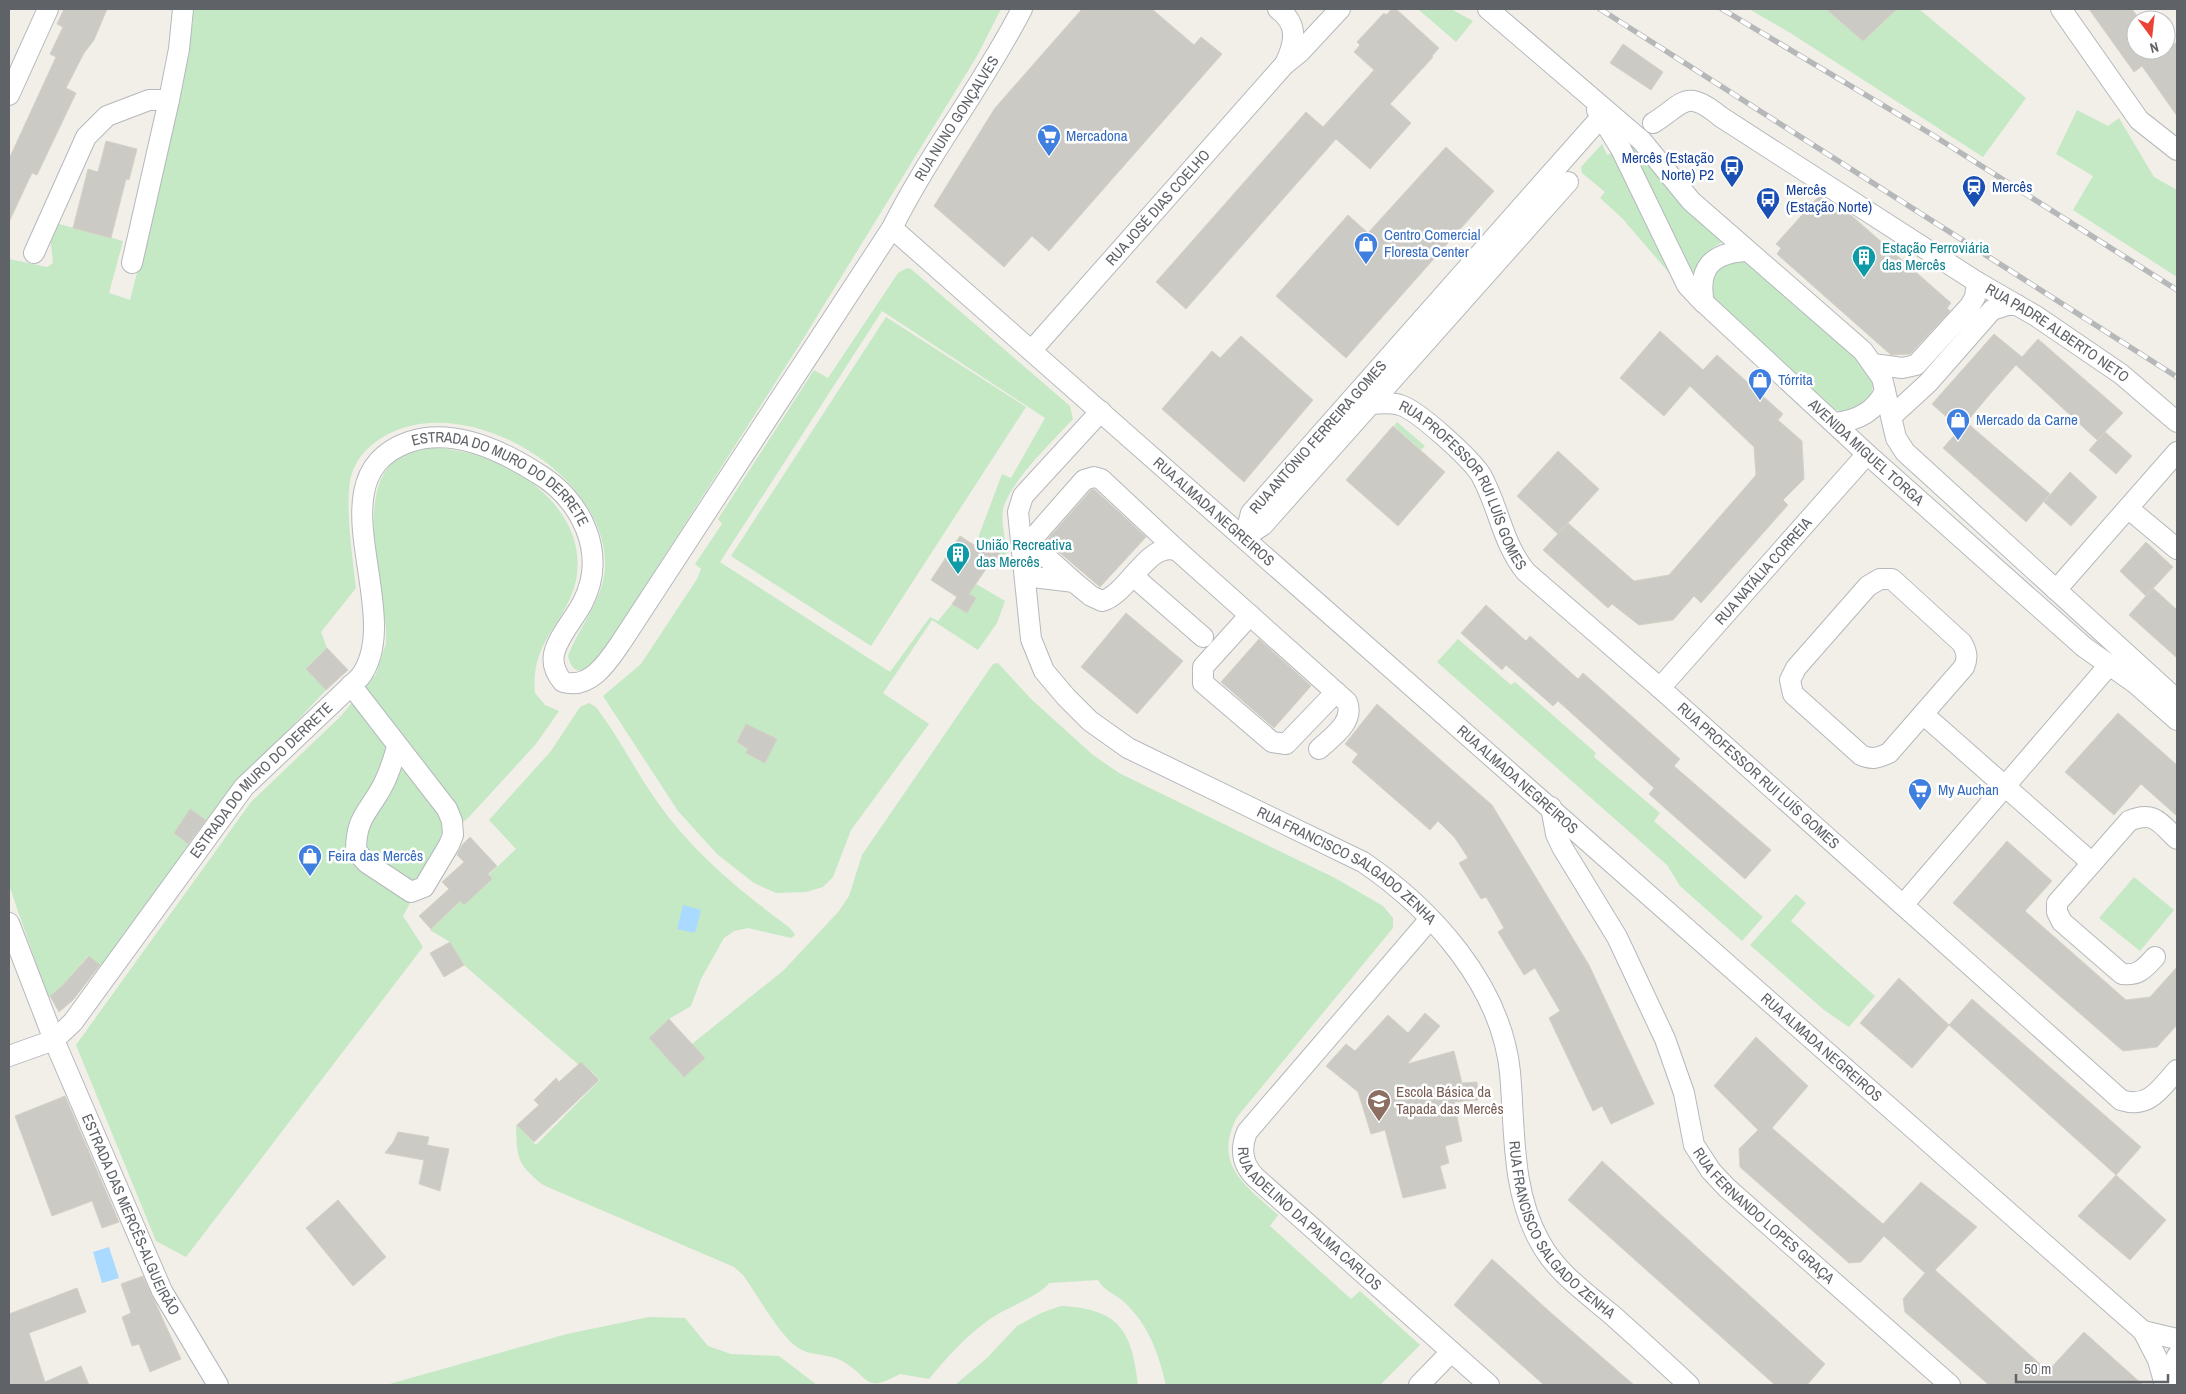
<svg xmlns="http://www.w3.org/2000/svg" width="2186" height="1394" viewBox="0 0 2186 1394" font-family="'Archivo Narrow',sans-serif">
<rect width="100%" height="100%" fill="#f1efe8"/>
<path fill="#c5e8c5" d="M192,9H1001L977,56L800,344L612,638L590,666L579,671C571,668 570,663 568,656C580,625 607,595 605,561C602,474 475,397 395,431C378,438 362,450 354,468C342,491 353,560 356,588L321,632L327,648L306,669L326,690L250,771L209,821L190,810L174,833L191,846L101,966L88,956L61,987L48,998L9,885V259L47,267L53,263L50,234L55,223L123,241L109,293L130,300L165,165L193,20Z
M1418,9H1451L1473,21L1456,42Z
M1749,9H1826L1863,41L1897,9H1919L2026,98L1983,157L1792,34Z
M2077,110L2108,126L2119,118L2154,177L2177,190V277L2073,210L2093,176L2056,154Z
M1602,144L1607,155L1615,152L1673,272L1670,274L1622,218L1600,198L1605,192L1582,173L1581,167Z
M1633,145L1724,241C1707,250 1697,260 1691,279L1630,147Z
M1742,260L1751,263L1858,355L1872,376L1873,386L1870,398L1865,405L1846,413L1828,407L1717,305C1710,291 1708,271 1726,263C1730,261 1737,261 1742,260Z
M907,268L911,269L1070,406L1073,419C1053,441 1009,482 1003,510C1001,524 1005,539 1008,552L1003,556L989,547L985,552L975,546L1002,474L1011,478L1045,418L882,311L720,562L890,672L930,617L938,621L952,604L967,612L976,598L969,594L976,584L1005,601L997,623L978,650L932,620L883,693L929,724L851,830L833,877L823,887L806,892L776,893L754,883L717,854L678,811L603,696L641,664L697,579L701,569L695,564L722,524L718,519L814,370L828,378L898,273Z
M886,317L1026,407L871,646L731,556Z
M1397,422L1425,446L1421,450L1394,426Z
M427,448C496,446 591,502 576,580C567,623 530,640 535,693L545,705L559,711L536,744L469,817L445,838L403,916L423,947L186,1257L156,1241L76,1045L251,802L341,716L376,674L386,643V627C380,585 361,503 387,469C396,456 413,452 427,448Z
M1458,639L1511,685L1515,682L1596,753L1594,757L1660,813L1654,821L1763,917L1742,941L1680,886L1667,865L1437,662Z
M998,663L1031,699L1093,755L1119,773L1335,878L1383,906L1393,918V928L1237,1117C1212,1165 1246,1186 1278,1215L1270,1226L1351,1299L1360,1291L1420,1345L1380,1385H1166C1158,1352 1149,1325 1123,1301C1114,1293 1104,1291 1098,1280L1049,1283C1042,1295 1005,1308 990,1319C966,1336 948,1356 929,1379L900,1374C863,1394 872,1378 842,1361C830,1354 815,1356 802,1350C783,1342 757,1294 743,1275L734,1267L543,1185C516,1163 517,1158 516,1124L536,1145L600,1080L591,1071L588,1073L464,965L450,942L430,930L516,849L489,820L551,751L580,707L589,703L596,707C618,736 635,770 656,800C692,852 739,890 790,928L795,935L791,938L748,928L734,931L724,938L701,979L691,1006L669,1019L649,1038L684,1076L692,1044L784,970L839,911L849,896L862,855L993,664Z
M2134,877L2174,910L2140,951L2099,918Z
M1796,894L1806,903L1791,921L1875,996L1849,1027L1824,1010L1750,945Z
M1061,1306C1119,1309 1132,1330 1138,1385H955L987,1358L1017,1326L1041,1313Z
M649,1317L685,1318L708,1346L731,1354L779,1356L817,1385H386L567,1334Z"/>
<path fill="#aadaff" d="M683,905L701,910L695,933L677,929Z
M109,1247L119,1278L102,1283L93,1252Z"/>
<path fill="#cccac5" stroke="#d6d1c6" d="M64,9H107L94,40L84,53L66,88L76,93L37,175L32,173L9,222V159L56,57L50,54L63,27L57,24Z
M1082,9H1152L1194,45L1201,37L1222,54L1049,251L1032,236L1004,267L934,206L995,108Z
M1392,9H1396L1439,48L1432,56L1433,57L1390,104L1411,123L1370,169L1336,139L1186,309L1156,282L1306,112L1323,127L1374,70L1354,52L1360,45L1357,42L1384,13L1386,15Z
M1826,9H1897L1863,41Z
M2089,9H2132L2140,20H2136V50H2161L2163,52L2177,42V116L2142,66L2134,72Z
M1623,44L1663,72L1651,90L1610,63Z
M106,141L137,149L129,180L126,179L111,238L73,228L88,169L98,172Z
M1446,147L1494,191L1346,358L1276,296L1348,215L1368,233Z
M1819,196L1852,216L1951,303L1947,308L1950,311L1910,354L1891,355L1777,254L1781,248L1776,244Z
M1660,331L1703,370L1717,355L1783,414L1778,420L1802,441L1804,479L1783,500L1788,505L1701,603L1694,596L1673,620L1639,625L1612,604L1608,608L1543,550L1568,523L1634,581L1669,575L1756,475L1754,447L1690,386L1664,416L1620,378Z
M1994,334L2022,357L2038,339L2123,413L2097,440L2016,365L1990,394L1965,424L1966,422L2050,494L2026,522L1943,448L1960,429L1932,404Z
M1241,336L1313,400L1244,482L1162,409L1212,351L1220,358Z
M1393,426L1445,472L1398,526L1346,480Z
M2105,432L2132,456L2116,474L2089,450Z
M1558,451L1599,489L1558,534L1517,496Z
M2070,472L2097,497L2071,526L2044,502Z
M1094,489L1146,537L1100,587L1046,541L1091,490Z
M960,536L985,552L989,546L1003,556L994,569L988,566L969,594L976,598L967,613L952,604L957,597L931,580Z
M2146,542L2173,567L2146,596L2120,571Z
M2153,588L2177,610V658L2129,615Z
M1486,605L1526,641L1530,636L1578,679L1583,673L1680,759L1674,766L1771,850L1745,879L1649,794L1654,788L1558,701L1553,706L1506,665L1502,670L1461,633Z
M1126,613L1183,661L1137,714L1081,667Z
M1259,639L1311,686L1274,728L1221,682Z
M327,648L348,670L326,690L306,669Z
M1377,704L1492,805L1589,965L1654,1104L1611,1124L1602,1106L1593,1111L1549,1018L1560,1011L1535,968L1524,975L1498,932L1504,928L1495,912L1486,897L1481,899L1459,863L1468,858L1455,838L1438,821L1430,830L1352,762L1358,754L1345,744Z
M2118,713L2177,765V816L2141,784L2114,815L2065,772Z
M746,724L777,739L765,763L746,753L748,749L737,742Z
M190,809L206,820L188,844L174,833Z
M470,837L497,866L488,874L492,879L464,905L460,901L431,929L419,916L449,889L442,882L464,862L457,855L462,845Z
M2007,841L2052,881L2025,911L2126,1000L2150,997L2177,967V1025L2157,1047L2123,1051L1953,903Z
M450,942L464,965L444,977L430,953Z
M89,956L100,965L73,1000L59,1012L50,996L61,987Z
M1899,978L1949,1025L1912,1068L1860,1023Z
M1972,999L2141,1147L2116,1175L1949,1025Z
M1425,1013L1440,1026L1407,1064L1454,1051L1462,1083L1477,1082L1478,1100L1454,1102L1462,1141L1445,1146L1449,1163L1440,1166L1446,1188L1403,1198L1385,1130L1371,1134L1358,1092L1326,1066L1346,1044L1355,1051L1388,1015L1408,1033Z
M669,1019L705,1058L684,1077L649,1038Z
M1756,1037L1808,1086L1772,1128L1883,1224L1921,1182L1977,1227L1935,1270L2048,1371L2084,1332L2143,1385H1989L1905,1312L1903,1299L1925,1273L1884,1236L1861,1262L1849,1263L1740,1167L1739,1149L1758,1130L1714,1086Z
M581,1062L599,1080L534,1142L517,1125L539,1105L534,1100L556,1078L559,1082Z
M65,1096L119,1222L102,1228L92,1201L52,1216L15,1116Z
M398,1132L429,1137L427,1145L449,1149L440,1191L419,1184L424,1160L385,1153L394,1141Z
M1602,1161L1825,1364L1807,1385H1775L1568,1200Z
M2116,1175L2166,1220L2130,1260L2078,1216Z
M338,1200L386,1257L353,1286L306,1228Z
M1492,1259L1550,1312L1634,1385H1544L1454,1305Z
M143,1276L181,1359L150,1372L139,1344L132,1346L122,1317L131,1313L121,1284Z
M77,1288L86,1312L29,1333L45,1382L81,1366L89,1385H11L9,1378V1314Z"/>
<g fill="none" stroke-linecap="round" stroke-linejoin="round">
<g stroke="#b5b8bc" stroke-width="22">
<g id="minor">
<path d="M1278,9C1299,24 1295,43 1285,64"/>
<path d="M1488,9L1642,141L1691,201L1863,351L1882,378L1896,438L1905,452L2177,700"/>
<path d="M2061,9L2139,120L2177,150"/>
<path d="M9,95L48,9"/>
<path id="s1" d="M1597,110L1621,149L1687,285L1700,299L1867,454L2084,647L2135,683L2177,720"/>
<path id="s2" d="M1653,123C1684,104 1685,87 1721,117L1977,282L2036,316L2121,374L2177,422"/>
<path id="s3" d="M892,228L2143,1331L2158,1360L2165,1385"/>
<path d="M34,253L86,137L107,116L149,100H169L179,49L183,9"/>
<path d="M132,263L169,100"/>
<path d="M1704,303C1697,268 1712,253 1746,251"/>
<path id="s4" d="M1032,350L1284,65L1300,52L1340,9"/>
<path d="M1873,364L1902,368L1916,365L1970,306L1975,297L1977,282"/>
<path id="s5" d="M1357,394L1370,404C1380,403 1391,402 1400,405C1418,410 1471,459 1481,475C1499,507 1502,543 1526,572L1660,688L2121,1100C2149,1109 2160,1089 2177,1070"/>
<path id="s6" d="M1101,411L1023,496L1018,512L1031,639L1044,671L1066,697L1090,721L1128,748L1363,862C1432,909 1501,985 1510,1072C1515,1128 1511,1191 1540,1242C1556,1272 1585,1292 1611,1314C1637,1337 1663,1361 1689,1385"/>
<path d="M1892,416L1928,383L1992,310L2007,305H2017"/>
<path d="M1834,423C1857,421 1875,412 1885,391"/>
<path d="M2129,509L2177,549"/>
<path id="s7" d="M1245,537L1251,513L1602,116"/>
<path d="M1245,537L1263,525L1568,182"/>
<path d="M1025,576L1074,582L1091,596L1102,601C1128,595 1149,538 1178,551L1347,702C1355,722 1332,737 1319,749"/>
<path d="M1133,576L1203,637"/>
<path d="M1880,579H1892L1962,643C1967,652 1968,658 1964,667L1889,753C1878,758 1872,760 1861,755L1793,694L1790,680L1796,668L1868,586Z"/>
<path d="M1074,582L1035,547L1034,537L1084,480L1094,477L1101,479L1178,551"/>
<path d="M2056,590L2177,452"/>
<path d="M1250,615L1203,667V683L1272,742L1286,744L1336,692"/>
<path d="M351,685L447,809L452,821L453,835L449,845L424,887L411,892L367,863L356,851C356,818 367,814 382,787C389,774 393,761 397,747"/>
<path id="s8" d="M1660,688L1867,454"/>
<path d="M1923,714L2092,863"/>
<path id="s9" d="M1551,807L1556,834L1562,847L1617,937L1665,1039L1684,1093L1694,1145L1711,1171L1727,1188L1950,1385"/>
<path d="M1903,905L2110,664"/>
<path id="s10" d="M1430,919L1247,1132C1240,1149 1242,1164 1255,1177L1489,1385"/>
<path id="s11" d="M9,923L54,1040L162,1291L218,1385"/>
<path d="M2155,957C2145,968 2139,976 2122,974L2062,922L2057,912V903L2129,821C2154,810 2160,823 2177,839"/>
<path id="s12" d="M9,1056L54,1040L73,1022L244,787L360,677C408,613 309,477 409,442C452,427 501,450 537,473C581,499 608,553 583,602C575,618 558,636 554,654C552,665 556,674 563,682C591,690 609,660 622,641L892,228C930,152 983,85 1022,9"/>
<path d="M2143,1331L2177,1339"/>
<path d="M1419,1385L1451,1352"/>
<path d="M2167,1385L2177,1356"/>
</g>
</g>
<use href="#minor" stroke="#fff" stroke-width="20"/>
<g stroke="#b6b7b8" stroke-width="5.5">
<path id="rail" d="M1600,9L2177,377
M1722,9L1931,134L2177,290"/>
</g>
<use href="#rail" stroke="#fff" stroke-width="4" stroke-dasharray="11" stroke-linecap="butt"/>
</g>
<defs>
<g id="supermarket-pin" transform="scale(1.25)"><path d="M0 17L-7.5 6A9.5 9.5 0 1 1 7.5 6Z" fill="#3f7fe0" stroke="#fff"/><path d="M-6-5.5h2.5l.6 2H6L4.5 2H-2.5L-4.4-4H-6ZM-1.5 3.2a1.3 1.3 0 1 0 .1 0ZM3 3.2a1.3 1.3 0 1 0 .1 0Z" fill="#fff"/></g>
<g id="bus-pin" transform="scale(1.25)"><path d="M0 17L-7.5 6A9.5 9.5 0 1 1 7.5 6Z" fill="#1a4fb4" stroke="#fff"/><path d="M-5-6H5V4H4V6H2V4H-2V6H-4V4H-5ZM-3.5-4V0h7V-4ZM-3.5 1.2v1.5H-2V1.2ZM2 1.2v1.5H3.5V1.2Z" fill="#fff"/></g>
<g id="station-pin" transform="scale(1.25)"><path d="M0 17L-7.5 6A9.5 9.5 0 1 1 7.5 6Z" fill="#1a4fb4" stroke="#fff"/><path d="M-3-6H3Q5-6 5-4V2Q5 4 3 4L4.5 6H3L1.5 4h-3L-3 6H-4.5L-3 4Q-5 4-5 2V-4Q-5-6-3-6ZM-3.5-4v3h7v-3ZM-3.5 1v1.5H-2V1ZM2 1v1.5H3.5V1Z" fill="#fff"/></g>
<g id="shop-pin" transform="scale(1.25)"><path d="M0 17L-7.5 6A9.5 9.5 0 1 1 7.5 6Z" fill="#3f7fe0" stroke="#fff"/><path d="M-5-2.5h2.3a2.7 3.5 0 0 1 5.4 0H5L5.5 6h-11ZM-1.5-2.5h3a1.5 2.3 0 0 0-3 0Z" fill="#fff"/></g>
<g id="building-pin" transform="scale(1.25)"><path d="M0 17L-7.5 6A9.5 9.5 0 1 1 7.5 6Z" fill="#0f9aa8" stroke="#fff"/><path d="M-4-6H4V6H1V3H-1V6H-4ZM-2.5-4.3h1.7v1.8h-1.7ZM.8-4.3h1.7v1.8H.8ZM-2.5-1h1.7V.8h-1.7ZM.8-1h1.7V.8H.8Z" fill="#fff"/></g>
<g id="school-pin" transform="scale(1.25)"><path d="M0 17L-7.5 6A9.5 9.5 0 1 1 7.5 6Z" fill="#8d6e63" stroke="#fff"/><path d="M0-5L7-2L0 1L-7-2ZM-4 1L0 2.5L4 1V4Q0 6-4 4Z" fill="#fff"/></g>
</defs>
<g fill-rule="evenodd">
<use href="#supermarket-pin" x="1049" y="136"/>
<use href="#bus-pin" x="1732" y="167"/>
<use href="#station-pin" x="1974" y="187"/>
<use href="#bus-pin" x="1768" y="199"/>
<use href="#shop-pin" x="1366" y="244"/>
<use href="#building-pin" x="1864" y="257"/>
<use href="#shop-pin" x="1760" y="380"/>
<use href="#shop-pin" x="1958" y="420"/>
<use href="#building-pin" x="958" y="554"/>
<use href="#supermarket-pin" x="1920" y="790"/>
<use href="#shop-pin" x="310" y="856"/>
<use href="#school-pin" x="1379" y="1101"/>
</g>
<g text-anchor="middle" stroke-width="5" stroke-linejoin="round" paint-order="stroke">
<g font-size="15" fill="#5f6368" stroke="#fff">
<text dy="5" stroke="none"><textPath href="#s12" startOffset="1859">RUA NUNO GONÇALVES</textPath></text>
<text dy="5" stroke="none"><textPath href="#s4" startOffset="190">RUA JOSÉ DIAS COELHO</textPath></text>
<text dy="5" stroke="none"><textPath href="#s2" startOffset="479">RUA PADRE ALBERTO NETO</textPath></text>
<text dy="5" stroke="none"><textPath href="#s7" startOffset="126">RUA ANTÓNIO FERREIRA GOMES</textPath></text>
<text dy="5" stroke="none"><textPath href="#s1" startOffset="442">AVENIDA MIGUEL TORGA</textPath></text>
<text dy="5" stroke="none"><textPath href="#s12" startOffset="889">ESTRADA DO MURO DO DERRETE</textPath></text>
<text dy="5" stroke="none"><textPath href="#s5" startOffset="152">RUA PROFESSOR RUI LUÍS GOMES</textPath></text>
<text dy="5" stroke="none"><textPath href="#s3" startOffset="429">RUA ALMADA NEGREIROS</textPath></text>
<text dy="5" stroke="none"><textPath href="#s8" startOffset="156">RUA NATÁLIA CORREIA</textPath></text>
<text dy="5" stroke="none"><textPath href="#s5" startOffset="571">RUA PROFESSOR RUI LUÍS GOMES</textPath></text>
<text dy="5" stroke="none"><textPath href="#s3" startOffset="834">RUA ALMADA NEGREIROS</textPath></text>
<text dy="5" stroke="none"><textPath href="#s12" startOffset="381">ESTRADA DO MURO DO DERRETE</textPath></text>
<text dy="5" stroke="none"><textPath href="#s6" startOffset="658">RUA FRANCISCO SALGADO ZENHA</textPath></text>
<text dy="5" stroke="none"><textPath href="#s3" startOffset="1239">RUA ALMADA NEGREIROS</textPath></text>
<text dy="5" stroke="none"><textPath href="#s9" startOffset="470">RUA FERNANDO LOPES GRAÇA</textPath></text>
<text dy="5" stroke="none"><textPath href="#s11" startOffset="316">ESTRADA DAS MERCÊS-ALGUEIRÃO</textPath></text>
<text dy="5" stroke="none"><textPath href="#s10" startOffset="396">RUA ADELINO DA PALMA CARLOS</textPath></text>
<text dy="5" stroke="none"><textPath href="#s6" startOffset="1108">RUA FRANCISCO SALGADO ZENHA</textPath></text>
</g>
<g font-size="15" fill="#366cbe" stroke="#fff" text-anchor="start">
<text x="1066" y="141">Mercadona</text>
<text x="1384" y="240">Centro Comercial<tspan x="1384" dy="17">Floresta Center</tspan></text>
<text x="1778" y="385">Tórrita</text>
<text x="1976" y="425">Mercado da Carne</text>
<text x="1938" y="795">My Auchan</text>
<text x="328" y="861">Feira das Mercês</text>
</g>
<g font-size="15" fill="#164399" stroke="#fff" text-anchor="start">
<text x="1714" y="163" text-anchor="end">Mercês (Estação<tspan x="1714" dy="17">Norte) P2</tspan></text>
<text x="1992" y="192">Mercês</text>
<text x="1786" y="195">Mercês<tspan x="1786" dy="17">(Estação Norte)</tspan></text>
</g>
<g font-size="15" fill="#0d838f" stroke="#fff" text-anchor="start">
<text x="1882" y="253">Estação Ferroviária<tspan x="1882" dy="17">das Mercês</tspan></text>
<text x="976" y="550">União Recreativa<tspan x="976" dy="17">das Mercês</tspan></text>
</g>
<g font-size="15" fill="#785e54" stroke="#fff" text-anchor="start">
<text x="1396" y="1097">Escola Básica da<tspan x="1396" dy="17">Tapada das Mercês</tspan></text>
</g>
</g>
<rect width="2186" height="1394" fill="none" stroke="#5f6368" stroke-width="20"/>
<g transform="translate(2151 35) rotate(165)"><circle r="24" fill="#ffffff" stroke="#bfc1c3"/>
<path d="M0-4L9 19L0 12L-9 19Z" fill="#ea4335"/>
<text y="-8" font-size="14" font-weight="bold" text-anchor="middle" fill="#5f6368">N</text>
</g>
<path d="M2016 1374v8h152v-8" fill="none" stroke="#5f6368" stroke-width="2.5"/>
<text x="2024" y="1374" font-size="15" fill="#5f6368" stroke="#ffffff" stroke-width="4" paint-order="stroke">50 m</text>
</svg>
